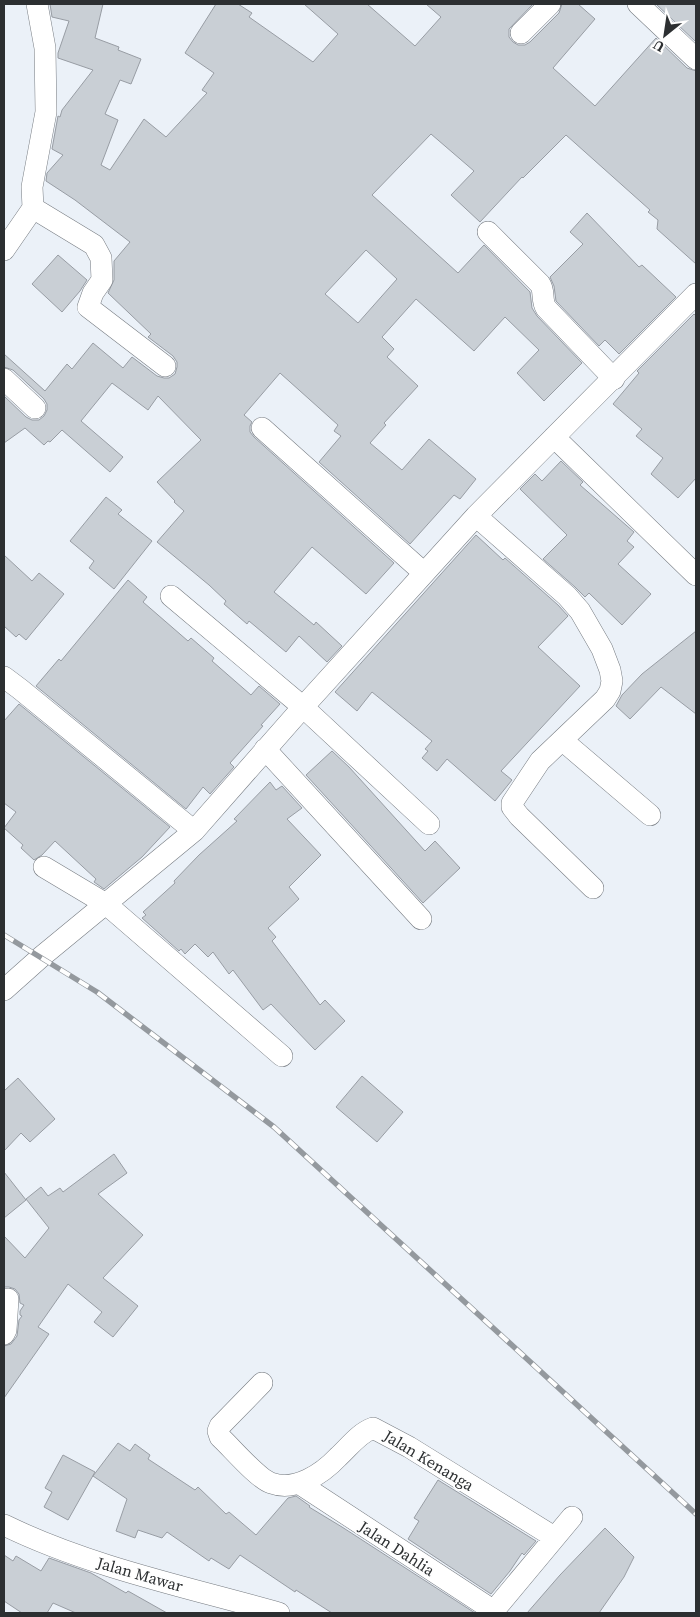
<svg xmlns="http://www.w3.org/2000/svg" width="700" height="1617" viewBox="0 0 700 1617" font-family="'Source Serif 4',serif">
<rect width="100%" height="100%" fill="#ebf1f8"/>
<path fill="#c9cfd5" stroke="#989da4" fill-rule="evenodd" d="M50,4H103L95,38L119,47L118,50L141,59L131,84L120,80L105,114L118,120L101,165L110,170L144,119L166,137L207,93L202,90L214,73L185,53L216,4H238L252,13L249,17L313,62L338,34L304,4H367L415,46L441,17L426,4H533L509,29V37L513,42L518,45H525L530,42L559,13L562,4H578L595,19L553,68L595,106L656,38L687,68L696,71V264L657,229L658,220L648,212L650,210L566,135L523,178L522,177L480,222L451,195L474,171L431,134L372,195L458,273L484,245L530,292L532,308L537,316L582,363L544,401L517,373L539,350L505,317L474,351L416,299L382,337L394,349L387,357L418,386L384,423L386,425L370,443L402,470L429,439L476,479L460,499L454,495L410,544L319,462L341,436L334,431L338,425L280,373L244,415L252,422L250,426V432L254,437L394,563L366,594L312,547L274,592L314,625L316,622L342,646L327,662L299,636L286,652L249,621L247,624L224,604L226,601L209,585L157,542L184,511L174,502L175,501L157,482L201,440L158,396L148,410L112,383L81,421L123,457L110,472L62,430L50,442L48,441L44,445L25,428L4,443V396L26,417L32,420H39L44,416L47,410V404L44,399L13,370L4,367V354L45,391L67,364L72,369L93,343L123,368L132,357L157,376L164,378H169L175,374L177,367V362L173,356L148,337L151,334L108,293L114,280V261L130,242L75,200L46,181L47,173L63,155L52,149L58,116L60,117L62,110L93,70L58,58V53L69,21L52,17ZM366,250L397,279L358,323L325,294Z
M656,4H696V42Z
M587,213L639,267L642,265L676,297L619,354L605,340L599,346L556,301L554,286L550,277L583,244L570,232Z
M58,255L87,280L80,291L62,312L32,284Z
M694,314L696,316V478L678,498L651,474L663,458L636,436L642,429L613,404L639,373L637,371Z
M561,461L583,482L580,485L634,532L627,541L634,547L618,564L651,594L622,625L589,593L585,597L575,587L543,559L567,535L520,489L535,474L542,481Z
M106,497L122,510L118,514L152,541L114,589L89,568L94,561L70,541Z
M476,535L503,560L505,558L558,605L568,616L538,647L580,686L501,771L512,780L495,801L447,759L437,771L422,758L428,751L425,749L432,741L372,692L357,711L335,692Z
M4,555L32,581L39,573L64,594L26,640L19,634L16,637L4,626Z
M128,580L147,597L143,602L188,641L191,638L214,658L212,661L251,695L259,686L280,704L261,725L263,726L230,763L234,767L210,794L203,787L186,809L36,686L59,659L61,661Z
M696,631V714L661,687L630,719L616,706L622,695L642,674Z
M19,704L170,827L142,857L104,889L94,882L96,879L55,841L42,855L34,860L21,848L23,845L4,828L16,812L4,803V721Z
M332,751L349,767L425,851L435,841L460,868L423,903L306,775Z
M270,782L276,790L282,786L302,808L287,819L321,855L289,887L299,899L268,928L276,937L272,941L320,1005L325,1000L345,1021L315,1050L271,1004L263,1010L233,970L229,974L213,952L208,957L195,944L185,954L181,949L179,951L142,918L146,915L143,912L175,883L174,881L199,855L237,821L234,819Z
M362,1076L403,1112L377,1142L336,1107Z
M18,1078L55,1119L30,1142L21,1133L4,1151V1091Z
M114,1154L127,1173L98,1194L143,1235L103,1278L138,1306L113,1337L94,1322L102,1312L68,1284L38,1327L49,1334L4,1398V1346L11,1344L17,1336L19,1320L22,1316L20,1315V1311L24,1305L20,1303L19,1294L15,1289L9,1287H4V1236L25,1258L49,1228L26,1199L41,1187L48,1196L60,1188L63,1192Z
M4,1172L26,1200L4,1218Z
M118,1443L130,1451L135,1444L150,1455L148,1459L195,1490L198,1487L226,1514L229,1512L256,1535L288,1498L296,1496L310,1506L309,1507L342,1527L475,1613H332L296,1590L295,1592L240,1555L229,1569L211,1558L209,1561L167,1532L162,1538L138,1530L135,1538L116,1531L127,1499L93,1476Z
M63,1455L95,1472L68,1520L44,1507L52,1492L45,1488Z
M438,1480L536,1541L524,1555L522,1553L510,1571L491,1594L408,1539L419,1521L414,1518Z
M605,1528L634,1557L624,1577L599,1613H527L560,1575Z
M4,1555L13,1561L16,1556L41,1571L49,1558L91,1573L126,1593L128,1591L167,1613H76L53,1603L47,1613H22L4,1601Z"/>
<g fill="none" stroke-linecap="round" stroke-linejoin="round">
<g stroke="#777c82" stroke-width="22">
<path id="street" d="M638,4L696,59
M521,33L550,4
M33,208L94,245L101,258L102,280L93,293L88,307L165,366
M488,232L540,284C545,291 541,300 546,308L614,379
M4,250L33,208L32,187L46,112L45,48L37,4
M4,379L35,408
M262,428L424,573
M554,437L696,575
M476,516L567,596L580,611L602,649L610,670L612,681L610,691L605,699L540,761L512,803V807L519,816L593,888
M171,596L303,707L429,824
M4,677L20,689L194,831
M562,740L650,815
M265,749L421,919
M44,867L106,904L282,1056
M4,990L41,957L194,831L303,707L476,516L696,294
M4,1334L6,1330L8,1299
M262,1383L220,1426L218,1431L220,1437C231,1447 258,1479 271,1483C295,1492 322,1474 338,1457C349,1447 359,1433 373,1428L409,1447L554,1537
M300,1484L494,1611
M4,1525C90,1567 187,1587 279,1613
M492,1613L572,1517"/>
</g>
<use href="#street" stroke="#fff" stroke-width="21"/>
<g stroke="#94999e" stroke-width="5.5">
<path id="rail" d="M4,935L97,992L274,1127L696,1514"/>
</g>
<use href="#rail" stroke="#fefefe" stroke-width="4" stroke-dasharray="11" stroke-linecap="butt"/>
</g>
<g text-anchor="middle" stroke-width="4" stroke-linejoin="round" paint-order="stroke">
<g font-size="16" fill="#2c2f31" stroke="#fefefe">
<text transform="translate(429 1460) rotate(31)" y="6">Jalan Kenanga</text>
<text transform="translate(397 1548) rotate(33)" y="6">Jalan Dahlia</text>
<text transform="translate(140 1574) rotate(16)" y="6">Jalan Mawar</text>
</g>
</g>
<rect width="700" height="1617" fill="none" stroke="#2c2f31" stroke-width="10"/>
<g transform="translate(665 35) rotate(210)" stroke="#fefefe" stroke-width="4" paint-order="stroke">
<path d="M0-4L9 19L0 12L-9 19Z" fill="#2c2f31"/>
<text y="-8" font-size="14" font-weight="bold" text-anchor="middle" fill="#2c2f31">U</text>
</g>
</svg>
